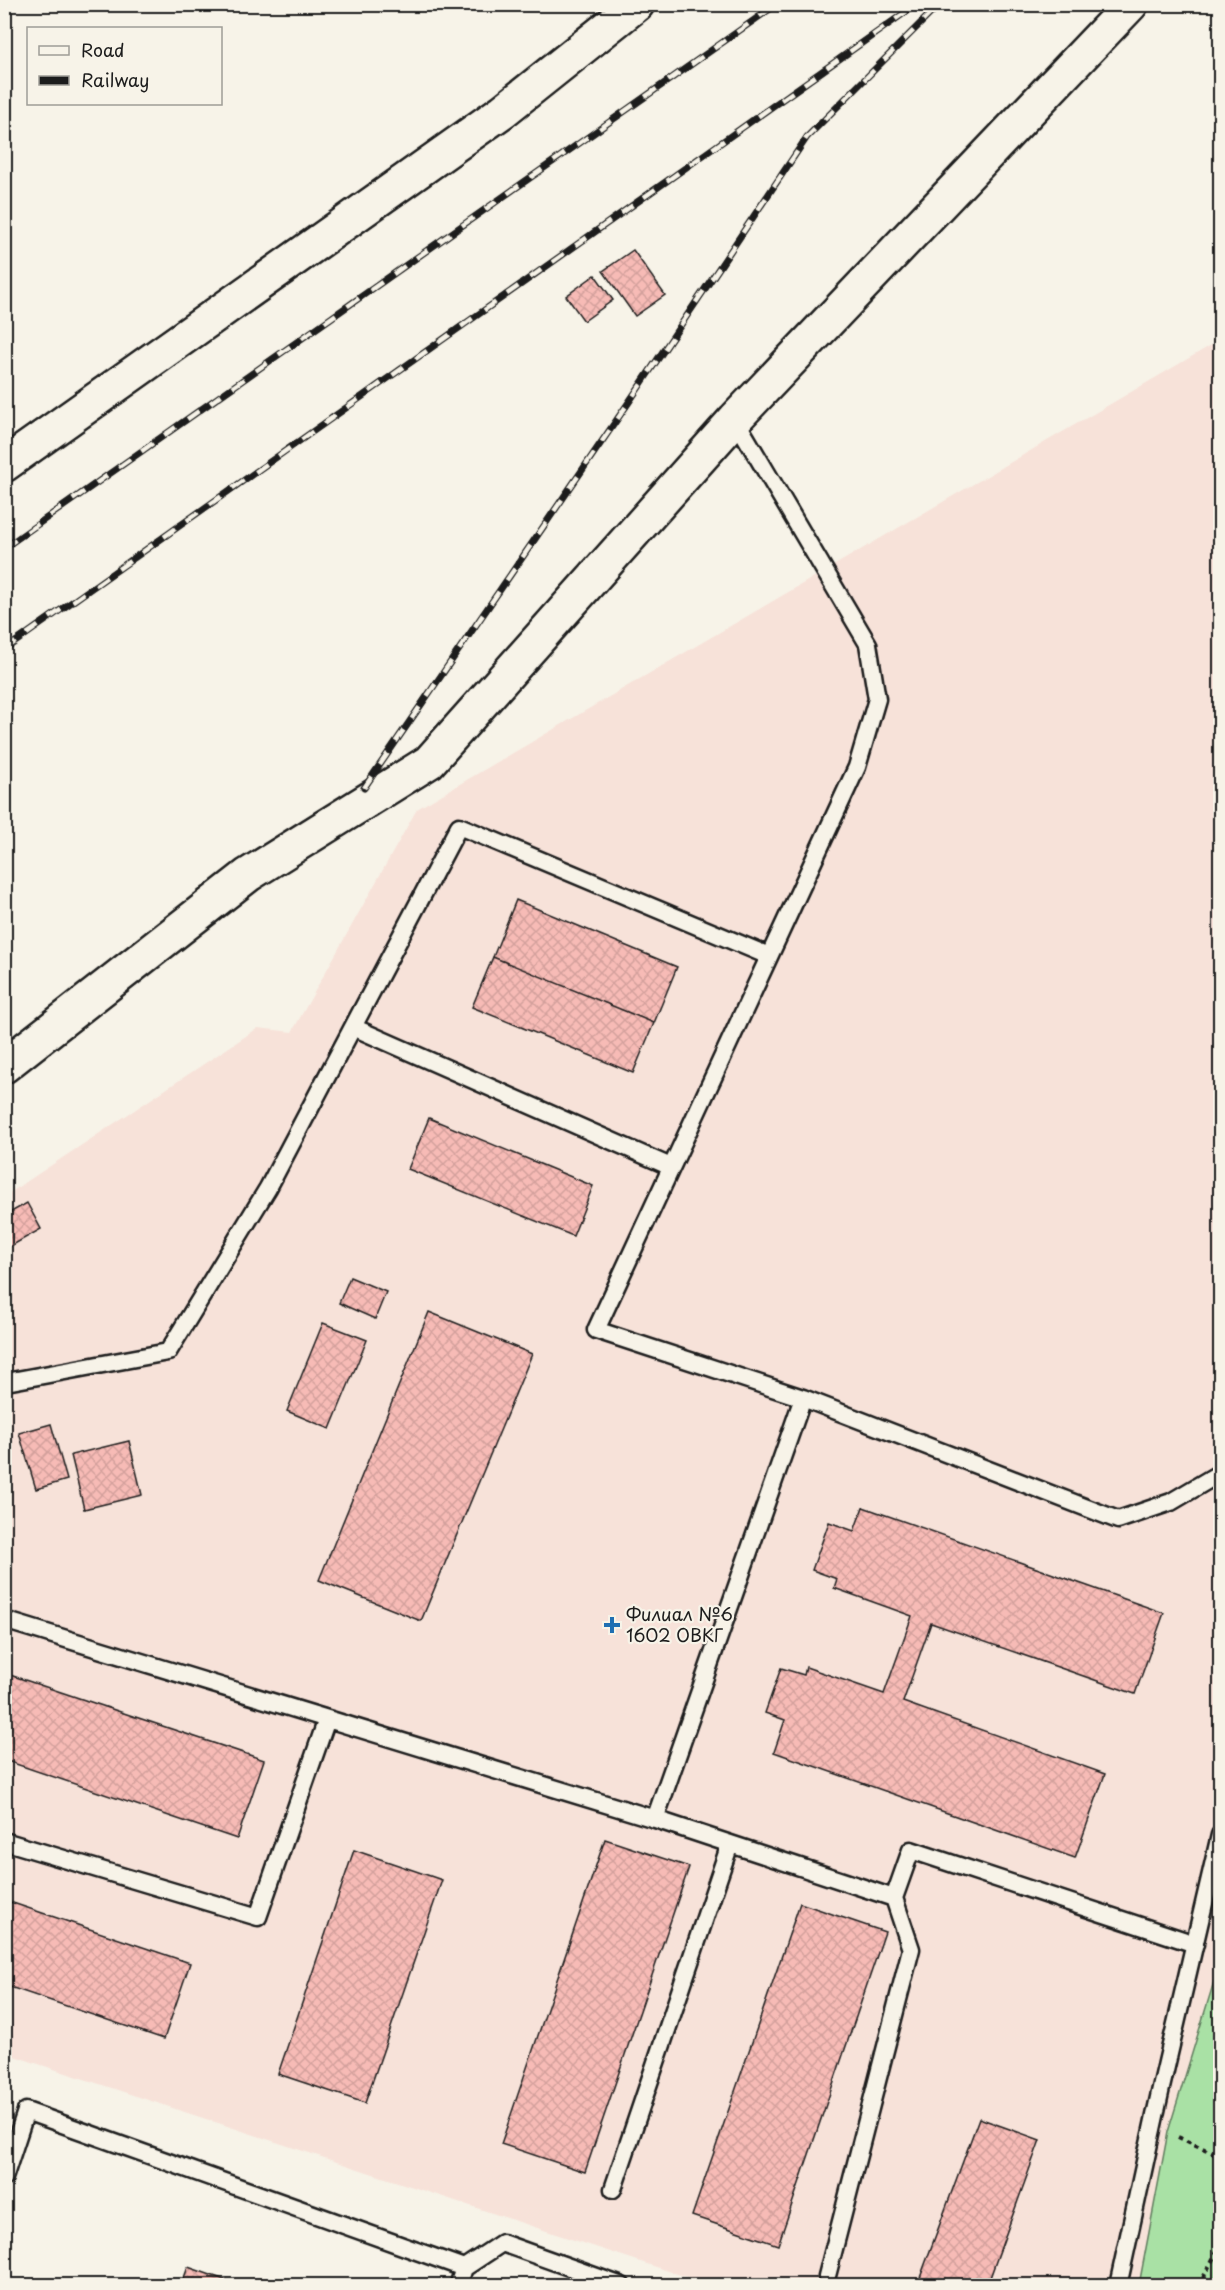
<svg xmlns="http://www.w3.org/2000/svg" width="1225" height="2290" viewBox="0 0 1225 2290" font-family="'Playpen Sans',sans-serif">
<defs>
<pattern id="building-cross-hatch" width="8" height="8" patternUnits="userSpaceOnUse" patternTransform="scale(1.5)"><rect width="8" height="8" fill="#f7bbb6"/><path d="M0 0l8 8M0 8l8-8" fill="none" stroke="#d3a09c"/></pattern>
</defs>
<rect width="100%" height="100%" fill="#f7f3e8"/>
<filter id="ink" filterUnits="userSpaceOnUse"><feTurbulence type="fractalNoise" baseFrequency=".0167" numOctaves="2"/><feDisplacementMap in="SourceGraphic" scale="12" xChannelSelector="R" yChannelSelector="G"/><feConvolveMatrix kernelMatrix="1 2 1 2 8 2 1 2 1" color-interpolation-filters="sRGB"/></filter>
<g filter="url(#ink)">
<path fill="#f7e2d9" d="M1220,340V2285H711L5,2053V1196L258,1028L292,1032L417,809Z"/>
<path fill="#a9e1a5" stroke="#627e60" stroke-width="1.5" d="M1220,1962V2285H1139L1168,2132Z"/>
<path fill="url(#building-cross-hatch)" stroke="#1c1c1c" stroke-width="1.5" d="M633,250L665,295L635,316L603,271Z
M595,275L613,300L584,321L566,296Z
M516,900L677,967L654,1023L493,957Z
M493,957L654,1023L633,1073L472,1007Z
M429,1118L593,1186L573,1236L408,1169Z
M27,1203L41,1229L4,1250V1216Z
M350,1277L386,1292L375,1319L339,1303Z
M429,1312L532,1354L421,1621L319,1580Z
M323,1323L367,1340L330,1429L287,1411Z
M51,1424L67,1480L36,1489L19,1433Z
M129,1441L142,1495L84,1509L71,1455Z
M863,1507L1164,1613L1135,1694L931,1623L903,1702L1105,1774L1075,1858L774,1752L785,1720L765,1713L781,1668L804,1675L806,1667L884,1694L912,1616L834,1588L837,1579L812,1570L829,1522L854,1531Z
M4,1673L264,1760L237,1839L4,1760Z
M605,1839L689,1867L585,2172L501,2144Z
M354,1850L442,1880L365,2103L278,2074Z
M4,1900L190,1963L164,2039L4,1985Z
M800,1903L885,1932L778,2245L692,2216Z
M979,2118L1040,2140L987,2286H917Z
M188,2267L242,2286H181Z"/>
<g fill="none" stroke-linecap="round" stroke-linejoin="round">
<g stroke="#1c1c1c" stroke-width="21">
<path id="lane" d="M735,419L868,644L877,699L857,767L596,1330L803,1398L1118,1520L1171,1502L1220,1473
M353,1027L671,1167
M4,1384L6,1382L168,1352L268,1188L459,826L769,956
M4,1620L655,1819L894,1898L911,1850L1195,1944
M655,1819L803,1398
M4,1841L258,1917L327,1719
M4,2178L26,2111L464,2268L502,2243L622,2286
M613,2189L730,1844
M827,2276L911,1949L894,1898
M458,2286L464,2268
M1118,2286L1161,2088L1220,1835"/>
</g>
<g stroke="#1c1c1c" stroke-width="38">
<path id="street" d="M4,465L503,111L637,4
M4,1066L248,875L429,762L735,419L1131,4"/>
</g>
<path stroke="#1c1c1c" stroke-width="4" stroke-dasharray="4.5 4.5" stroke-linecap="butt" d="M1178,2137L1220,2156
M1199,2286L1220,2245"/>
<use href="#lane" stroke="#f7f3e8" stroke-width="16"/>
<use href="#street" stroke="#f7f3e8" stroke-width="33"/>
<g stroke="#1c1c1c" stroke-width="7">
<path id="rail" d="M4,548L777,4
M4,650L917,4
M364,788L629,402L807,137L940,4"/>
</g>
<use href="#rail" stroke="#f7f3e8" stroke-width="4.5" stroke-dasharray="14" stroke-linecap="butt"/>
</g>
</g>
<path fill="#1f6fb2" stroke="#f7f3e8" stroke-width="2" d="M609 1616h6v6h6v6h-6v6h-6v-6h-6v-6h6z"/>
<g text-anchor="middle" stroke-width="4.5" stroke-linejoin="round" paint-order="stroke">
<g font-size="18" fill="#1c1c1c" stroke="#f7f3e8" text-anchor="start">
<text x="626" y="1621">Филиал №6<tspan x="626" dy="21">1602 ОВКГ</tspan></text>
</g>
</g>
<rect width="1225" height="2290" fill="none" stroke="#f7f3e8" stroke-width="24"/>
<rect x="12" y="12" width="1201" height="2266" fill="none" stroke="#1c1c1c" stroke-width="2" filter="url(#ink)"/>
<rect x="27" y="27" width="195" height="78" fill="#f7f3e8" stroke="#9f9d96" stroke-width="1.5"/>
<rect x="39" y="46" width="30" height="9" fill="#f7f3e8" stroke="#9f9d96" stroke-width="1.5"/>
<text x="81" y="57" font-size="18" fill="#1c1c1c">Road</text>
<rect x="39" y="76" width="30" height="9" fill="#1c1c1c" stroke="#9f9d96" stroke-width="1.5"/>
<text x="81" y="87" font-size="18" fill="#1c1c1c">Railway</text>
</svg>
